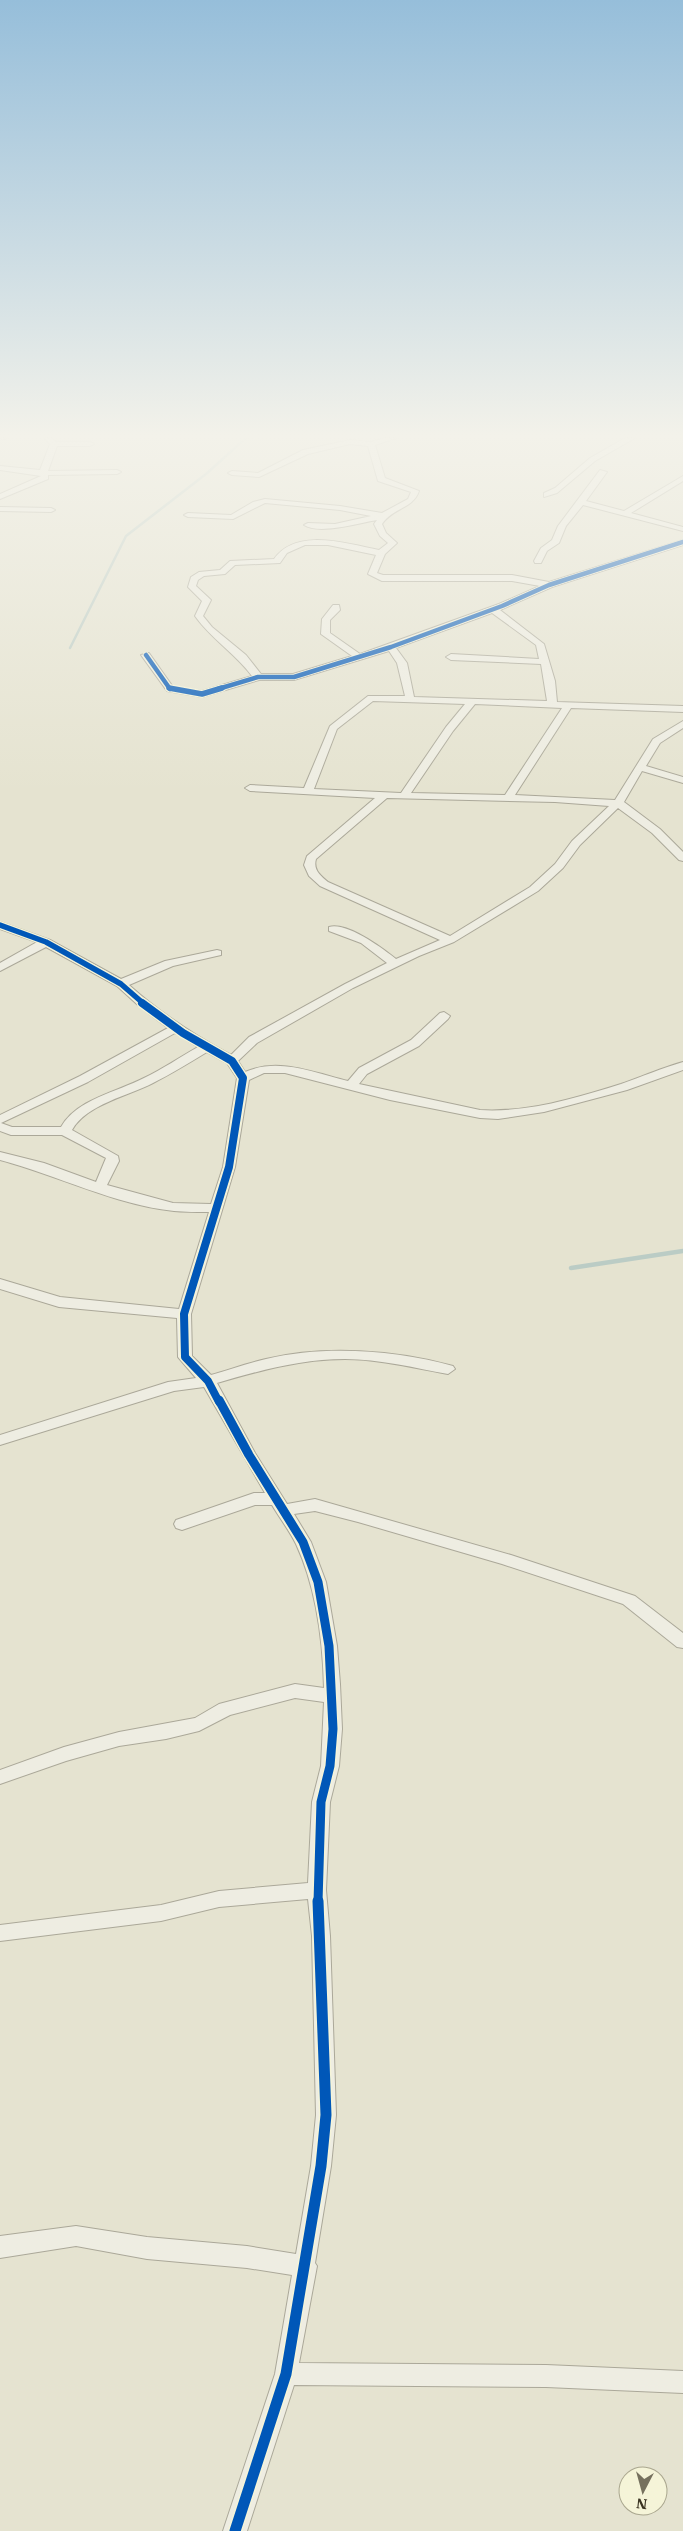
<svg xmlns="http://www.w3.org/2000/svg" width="683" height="2531" viewBox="0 0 683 2531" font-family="'IBM Plex Serif',serif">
<rect width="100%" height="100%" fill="#e5e3d0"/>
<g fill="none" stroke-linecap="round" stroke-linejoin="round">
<path stroke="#bbccc5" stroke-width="2.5" d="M70,648L126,536L206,474L246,438"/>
<path stroke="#bbccc5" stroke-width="4.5" d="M571,1268L683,1251"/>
<g stroke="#aba899" stroke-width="2">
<path id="street" d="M0,438H7L0,440Z
M44,438H52L56,442H90L94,444L90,446H57L48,471L117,470L121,472L117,474L48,475V479L0,499V494L41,476L0,470V466L40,470L50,444Z
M384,438H396L375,445L385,478L419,491C413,509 392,508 382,524L386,533L397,543L385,554L377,573L383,575H512L549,582L683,540V545L552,587L500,610L544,644L555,681L557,702L683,706V712L571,708L515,795L615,800L653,739L683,721V728L660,743L646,766L683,777V783L642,771L624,802L660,829L683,852V861L679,860L652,833L618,808L580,845L563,868L538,891L454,942L419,956L353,988L257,1043L238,1061L245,1072C278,1057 315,1073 348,1081L359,1068L411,1040L440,1013L444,1012L450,1016L448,1019L419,1046L367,1074L359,1084L480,1110C526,1113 577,1098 621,1084C641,1077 662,1068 683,1062V1070L627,1090L544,1112L498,1119L480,1118L390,1100L285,1073H264L249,1080L235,1167L191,1314L192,1356L211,1375C229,1370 248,1363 266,1359C324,1345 396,1350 453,1366L455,1369L448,1374C415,1368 379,1359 345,1359C301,1359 258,1371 217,1383L255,1453L287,1504L315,1499L511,1555L635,1596L683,1633V1648L677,1647L623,1604L502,1564L358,1522L315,1511L294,1514L311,1542L326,1582L337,1646L340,1684L342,1729L339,1766L330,1802L326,1890L330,1936L336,2115L331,2166L315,2263L317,2266L299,2363L546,2365L683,2371V2393L546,2387L294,2385L247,2531H223L275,2374L292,2275L247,2268L147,2259L76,2246L0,2258V2236L76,2226L147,2237L247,2246L296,2254L311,2166L316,2115L312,1936L308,1899L219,1907L161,1921L0,1941V1925L161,1905L219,1891L308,1883L312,1802L321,1766L324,1702L295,1698L230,1715L199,1731L166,1739L119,1746L66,1761L0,1784V1770L64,1747L119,1732L195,1718L219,1704L295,1684L324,1688C323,1641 316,1587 296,1544C289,1530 279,1517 272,1505H255L182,1530L176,1528L174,1524L176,1520L254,1493H265L204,1387L174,1391L0,1445V1435L168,1382L196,1378L178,1357L177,1318L59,1307L0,1289V1279L60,1297L179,1309L209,1212C197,1212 185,1212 174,1211C115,1205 57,1175 0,1160V1152L44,1163L96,1182L106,1158L62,1135H11L0,1131V1115L80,1076L168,1028L139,1006L117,986L46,947L0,971V963L37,942L0,929V922L50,940L121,979L165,961L217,950L221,951V955L173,966L129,985C160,1013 194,1035 231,1055L249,1037L345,984L387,963L361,943L329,931V927C347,922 382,948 396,959L440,940L320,886L309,876L304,865L307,856L375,798L250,791L245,788L250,785L304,788L330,726L368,696H405L397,663L389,651L294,680H259L202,697L167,691L141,655L149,653L173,687L202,691L252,676C235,653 211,639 195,616L202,601L188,587L191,577L199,572L220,570L230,561L274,559C297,527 347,544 379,550L388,543L380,536L374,524L377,520C359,523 319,535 304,525L308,523L335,524L371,516L340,510L265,503L233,519L188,517L184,515L188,513L231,515L253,502L265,499L340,506L382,513L408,499L411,492L378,481L368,446L350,444L308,454L259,477L232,475L228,473L232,471L258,473L303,450L350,440L371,442ZM305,545H328L376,555L368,574L382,581H512L540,586L499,604L360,654L330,633V620L340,610L339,605H333L322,619L321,634L352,656L293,674H261L246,655L212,627L203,616L211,600L196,586L198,580L204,576L225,574L235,565L280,563L287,553ZM492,613L536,645L539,659L451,654L446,657L451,660L541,664L547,701L414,697L407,663L396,648ZM373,701L465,704L446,727L401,793L314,789L337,729ZM475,704L562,708L505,795L411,793L453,731ZM387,798L555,802L609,806L572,841L555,864L530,887L450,936L328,882C320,875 313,870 316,859ZM175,1033L198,1047C180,1057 163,1069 144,1078C117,1092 77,1099 61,1127H12L1,1123L88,1082ZM207,1052L227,1063L237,1078L223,1167L211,1204L173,1203L107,1185L119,1161L118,1156L72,1130C87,1104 128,1096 153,1083C171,1074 189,1063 207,1052Z
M625,438H635L595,461L557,493L544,497V493L555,488L590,458Z
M600,470L607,472L586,501L624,511L683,476V481L631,513L683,527V531L583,505L566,526L559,543L547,551L541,563H535L534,561L541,548L552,540L558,526Z
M0,507L51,508L55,510L51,512L0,511Z"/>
</g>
<use href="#street" fill="#eeede2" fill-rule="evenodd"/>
<g stroke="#f5f4d8" stroke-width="6">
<path id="cycleway-far4" d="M146,655L170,689
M218,689L258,677H294L391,647L502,606L549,585L683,542"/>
</g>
<g stroke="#f5f4d8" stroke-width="8">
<path id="cycleway-far3" d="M169,688L202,694L222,688
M0,925L46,942L121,984L144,1004"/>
</g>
<g stroke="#f5f4d8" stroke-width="11">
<path id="cycleway-far2" d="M142,1003L183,1033L232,1061L243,1078L229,1167L184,1314L185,1357L208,1381L219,1402"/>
</g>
<g stroke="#f5f4d8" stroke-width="12">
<path id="cycleway-far1" d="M219,1400L249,1455L303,1542L318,1582L329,1646L333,1729L330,1766L321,1802L318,1902"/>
</g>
<g stroke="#f5f4d8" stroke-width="14">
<path id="cycleway" d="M235,2531L286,2374L321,2166L326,2115L318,1901"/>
</g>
<use href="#cycleway-far4" stroke="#0057b8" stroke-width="4.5"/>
<use href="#cycleway-far3" stroke="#0057b8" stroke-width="5.5"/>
<use href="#cycleway-far2" stroke="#0057b8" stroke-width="8"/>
<use href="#cycleway-far1" stroke="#0057b8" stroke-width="9"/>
<use href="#cycleway" stroke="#0057b8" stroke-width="11"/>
</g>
<linearGradient id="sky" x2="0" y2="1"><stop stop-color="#96beda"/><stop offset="0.55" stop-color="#f3f2ea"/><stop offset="1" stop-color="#f3f2ea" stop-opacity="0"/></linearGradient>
<rect width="683" height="792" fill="url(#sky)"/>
<g transform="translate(643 2491) rotate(186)"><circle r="24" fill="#f5f4d8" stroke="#aaa78f"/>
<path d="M0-4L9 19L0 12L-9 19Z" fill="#76715e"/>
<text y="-8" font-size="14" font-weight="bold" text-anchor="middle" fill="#3a3321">N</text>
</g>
</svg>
